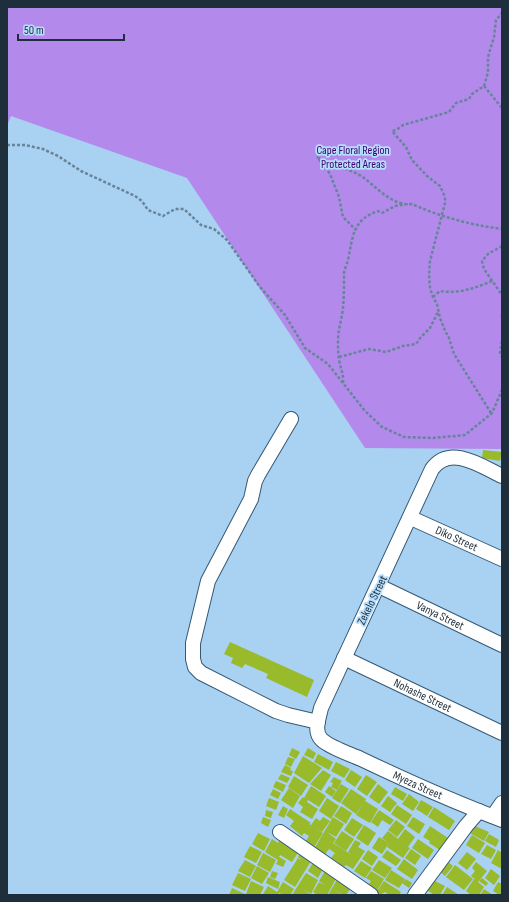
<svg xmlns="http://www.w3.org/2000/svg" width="509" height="902" viewBox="0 0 509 902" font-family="'Sofia Sans Condensed',sans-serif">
<rect width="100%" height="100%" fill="#a9d1f1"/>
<path fill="#b38aec" d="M7,7H502V449L365,448L187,178L11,116L7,126Z"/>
<path fill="#99ba2b" d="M483,450L502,452L500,461L482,458Z
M230,642L314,680L307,697L266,678L268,674L245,664L242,668L231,663L233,658L224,654Z
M292,748L300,752L296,759L289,755Z
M308,748L316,753L313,759L304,755Z
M318,754L333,762L329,770L314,762Z
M303,756L322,768L309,783L294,773Z
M288,757L295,759L291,767L285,764Z
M336,762L350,769L344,778L331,771Z
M285,765L291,768L290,770L293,771L291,776L281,772Z
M323,770L331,775L321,791L310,784Z
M351,770L362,777L355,787L345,780Z
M281,774L290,778L287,783L278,779Z
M366,775L377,782L367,796L357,789Z
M294,776L308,785L301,796L288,787Z
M334,777L342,781L337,790L331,787L333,783L330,782Z
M276,781L286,785L283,792L273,787Z
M341,784L349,789L340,803L332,798Z
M378,784L388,792L379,804L369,797Z
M311,786L326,796L319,807L308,800L307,802L318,809L312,819L300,812L303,807L298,803L303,797L304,798Z
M329,786L336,791L332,797L325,792Z
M395,787L407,794L403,801L391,794Z
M289,788L300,796L293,808L281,800Z
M273,789L281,793L278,799L270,795Z
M351,789L366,799L365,801L378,809L370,823L356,815L364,803L356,814L341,803Z
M409,794L419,802L413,811L402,804Z
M388,796L397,803L390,812L381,806Z
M269,798L279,802L276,810L266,806Z
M327,798L339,806L331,819L319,811Z
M421,800L433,807L427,816L416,809Z
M397,805L412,815L406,824L391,814Z
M283,806L288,809L284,818L278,815Z
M341,806L352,813L346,824L334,816Z
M434,807L455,821L449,830L428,817Z
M290,809L311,823L309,824L311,825L316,818L320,821L323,817L330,821L322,832L316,829L323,833L314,847L305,842L309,836L304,833L302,836L290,826L294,821L286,815Z
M266,810L273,812L271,818L265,816Z
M379,810L394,820L390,825L382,820L378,827L371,822Z
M263,817L271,820L268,827L261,823Z
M333,817L344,824L336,837L327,832L336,839L333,843L352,855L348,852L355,840L361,843L358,847L365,851L353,869L346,865L343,868L338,864L339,863L331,858L335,853L329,849L324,856L314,849Z
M413,817L425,824L419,834L407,826Z
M352,818L363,825L354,837L344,830Z
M396,820L405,827L397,837L388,830Z
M470,824L489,832L484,841L466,831Z
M364,825L376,833L368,846L356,838Z
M430,826L448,838L440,850L429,843L430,841L423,837Z
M405,829L415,837L408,847L410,848L403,858L387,847L389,843L382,838L388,831L402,842L398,839Z
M342,831L354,839L346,851L334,843Z
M258,833L270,839L264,851L252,844Z
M489,834L499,840L496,847L485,841Z
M472,835L485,843L479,853L466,845Z
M379,837L389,843L382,854L372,848Z
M281,838L299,851L292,862L280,855L279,857L286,861L283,867L276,864L278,860L265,852L272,839L278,843Z
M418,839L434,850L428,859L412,848Z
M487,845L496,850L491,859L481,854Z
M250,846L262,852L256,863L244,857Z
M411,849L421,856L415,865L405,858Z
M368,850L378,857L372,866L362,859Z
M387,850L401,860L396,866L382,857Z
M498,850L502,853V869L491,863Z
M302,851L313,858L295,887L284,880L298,858L303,861L298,857Z
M467,852L476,859L467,870L458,863Z
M263,853L276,860L270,872L257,865Z
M404,859L418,870L412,879L397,869Z
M245,860L256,866L250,877L238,871Z
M379,860L392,868L385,878L372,870Z
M314,861L324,867L318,878L308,871Z
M361,861L372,868L365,878L354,871Z
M447,861L453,866L445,876L439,871Z
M476,862L487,871L478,882L484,887L479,895H471L466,891L474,879L476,880L471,876L475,871L472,868Z
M455,865L473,879L464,890L446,877Z
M257,866L269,873L262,884L251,878Z
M491,869L500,876L494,885L485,878Z
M391,870L405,879L399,888L385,880Z
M272,871L278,873L275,879L270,877Z
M325,871L337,877L327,895H317L313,892L319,882L325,885L319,881Z
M371,871L384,879L376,893L367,887L371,881L366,878Z
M238,873L251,879L245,891L232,885Z
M306,873L318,880L311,894L303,889L311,895H292Z
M268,877L280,882L278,889L266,883Z
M338,878L352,886L346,895H343L335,890L342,895H328Z
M482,878L488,883L486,886L479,881Z
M406,879L412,883L409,888L402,883Z
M433,880L445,886L440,895H434L427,890Z
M251,881L264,887L260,895L246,894Z
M384,881L401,892L399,895H389L385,892L380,895L376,893Z
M283,882L294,889L290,895H279L281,893H279L278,895L263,894L268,886L277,892Z
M498,882L502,884V895H499L493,891Z
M447,887L459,895H442Z
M232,888L247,895H229Z
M484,889L493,895H480Z"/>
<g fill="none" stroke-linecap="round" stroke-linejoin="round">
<g stroke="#345975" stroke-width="16">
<g id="minor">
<path d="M291,419L258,475L255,481L251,499L208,581L193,643V659L195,667L201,673L276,711L288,715L318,722"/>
<path id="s1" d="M502,476C481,466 450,444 432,469L321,708C319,718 313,732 322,740C331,748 350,754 361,759C407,781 454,802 502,820"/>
<path id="s2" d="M411,518L502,559"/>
<path id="s3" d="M379,586L502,645"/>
<path id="s4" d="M344,658L502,733"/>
<path d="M493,816L502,803"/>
<path d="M280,832L371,895"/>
<path d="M415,895L466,826L479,811"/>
</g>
</g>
<path stroke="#67849a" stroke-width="2.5" stroke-dasharray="3 2" stroke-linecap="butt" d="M484,86L502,108
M7,145H25L43,149L58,156L81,171L135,196L142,201L148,210L163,216L175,209H184L201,225L214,229L227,240L260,287L285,315L305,348L328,364L365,411L382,427L404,437L433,438L465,435L492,413L502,390
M317,157C330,166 347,167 361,176C375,185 392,207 412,204C441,217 471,225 502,229
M319,159L330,174L339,197L343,217L356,230
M502,246L488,254L482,261L484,269L502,295
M433,297L440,291C459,294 475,288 492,281
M502,315V320
M502,341L500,353L502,357
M339,357L369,349L386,352L403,346L416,344L421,337L430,328L438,312
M343,383C344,374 340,368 339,359C338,353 338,347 338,341C338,329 342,319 343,308C344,297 344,285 344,274C344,270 347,264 348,260C353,237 352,220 378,211L382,213L395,206L408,204
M491,413L454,354L448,335L446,333L440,318L437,304L433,297L430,288L429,275L430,261L445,203V197L440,186L427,176L412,160L406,147L392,131L396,130L403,125L449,112L456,103L469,99L472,94L484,86L488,72V57L494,37L496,20L502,13"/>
<use href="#minor" stroke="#fff" stroke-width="14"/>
</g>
<g text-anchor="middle" stroke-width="3.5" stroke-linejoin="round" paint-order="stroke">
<g font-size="12" fill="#3d006a" stroke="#b6defe">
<text x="353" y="154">Cape Floral Region<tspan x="353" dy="14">Protected Areas</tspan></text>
</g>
<g font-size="12" fill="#1e2e3a" stroke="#b6defe">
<text dy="4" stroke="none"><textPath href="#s2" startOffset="50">Diko Street</textPath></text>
<text transform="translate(372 600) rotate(-64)" y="4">Zekelo Street</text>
<text dy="4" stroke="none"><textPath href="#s3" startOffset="68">Vanya Street</textPath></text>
<text dy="4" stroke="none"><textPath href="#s4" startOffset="87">Nohashe Street</textPath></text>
<text dy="4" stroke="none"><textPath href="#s1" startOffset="481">Myeza Street</textPath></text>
</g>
</g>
<rect width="509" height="902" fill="none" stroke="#1e2e3a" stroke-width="16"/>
<path d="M18 34v6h106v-6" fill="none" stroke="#1e2e3a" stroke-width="2"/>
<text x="24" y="34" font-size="12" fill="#1e2e3a" stroke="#b6defe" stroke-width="3" paint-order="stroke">50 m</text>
</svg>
